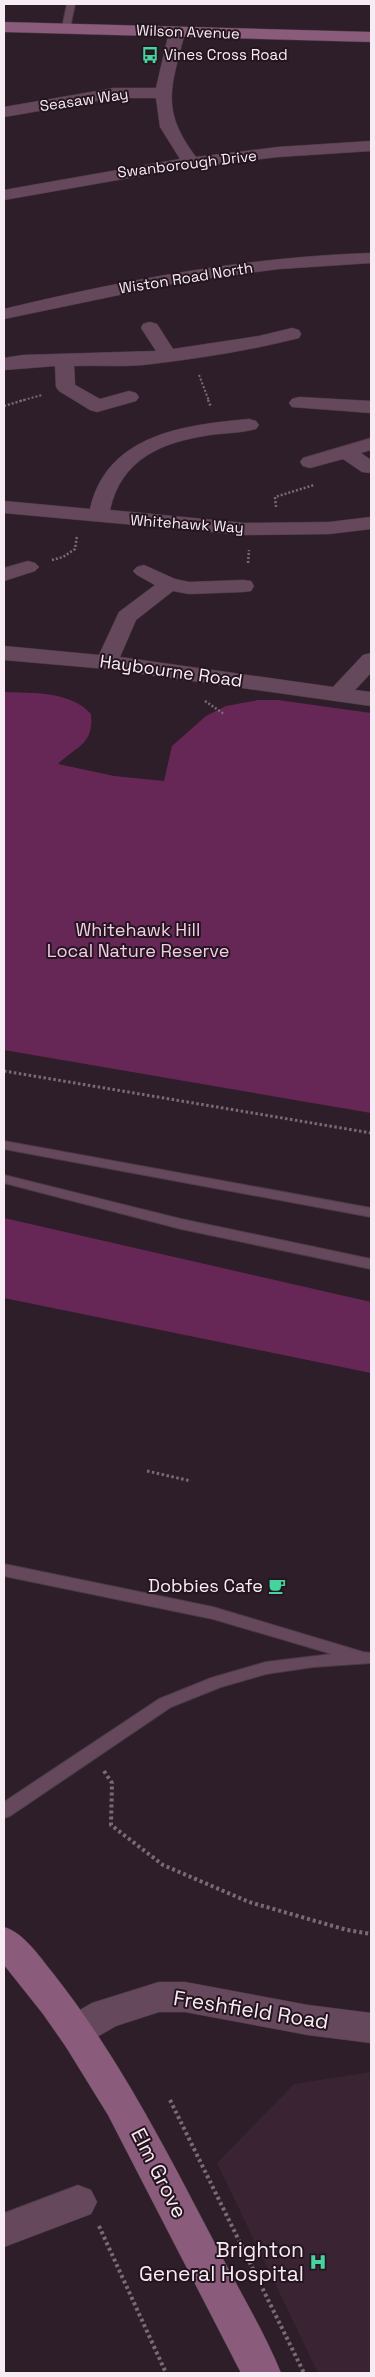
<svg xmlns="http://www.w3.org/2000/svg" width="375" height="2377" viewBox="0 0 375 2377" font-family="'Space Grotesk',sans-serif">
<rect width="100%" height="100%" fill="#2e1e29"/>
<path fill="#3a2433" d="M371,2072V2373H318L217,2163L294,2084Z"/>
<path fill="#672756" d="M4,692C32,693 71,691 91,714C94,745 76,746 58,764L114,776L164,781L172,746L206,716L226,706L258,700H278L371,713V1113L4,1050Z
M4,1218L371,1302V1373L4,1298Z"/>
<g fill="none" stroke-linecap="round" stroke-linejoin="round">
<g stroke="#4a3b45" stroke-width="2">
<path id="lane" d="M67,4H75L70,28L66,30L62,28Z
M4,1141L371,1208V1217L4,1149Z
M4,1175L181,1219L371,1259V1269L181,1229L4,1183Z
M4,1564L213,1607L363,1652L371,1653V1663L313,1667L266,1674L221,1687L171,1707L10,1816L4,1818V1802L159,1699L211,1678L266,1662L332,1654L213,1619L4,1576Z"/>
</g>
<g stroke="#4a3b45" stroke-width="1">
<path id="street" d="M177,27L185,32C172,86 159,108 196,157L278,147L371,141V151L278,157L186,168L4,200V190L180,159L160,127L156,98H114L4,117V107L114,88H156L169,32Z
M371,253V263L279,269L186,281L4,319V309C125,280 246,257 371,253Z
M150,322L157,324L173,349L259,336L292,328L299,330L301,334L299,338C248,351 195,359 143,365C120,367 97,365 74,366L75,385L100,399L129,391L136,393L139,397L136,401L97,412L90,410L59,391L56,387L55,366L4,370V358L23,355L156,351L141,328L143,324Z
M299,397L371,401V413L292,407L289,403L292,399Z
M249,419L256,421L259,425L256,429C241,433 225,433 210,435C162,442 121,459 110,510L245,523L329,522L371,517V529L329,534L245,535L4,513V501L90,509C107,434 184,425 249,419Z
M371,438V450L361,453L371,460V473L362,472L343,459L310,468L303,466L300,462L303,458Z
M28,561L35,563L39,567L35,571L4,581V568Z
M144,565L175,579L189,582L243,580L251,581L254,586L251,591L243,592L189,594L173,591L136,620L120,657L333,687L363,655L371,653V673L355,690L371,692V706L107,669L4,660V646L99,655L119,612L155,585L137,575L133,571L137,567Z
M159,1982H185L308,2005L371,2013V2043L308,2035L185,2012H159L116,2026L90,2041L77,2045L64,2041L59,2030L64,2019L92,2003Z
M78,2185L91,2190L97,2202L91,2214L4,2247V2213Z"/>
</g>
<g stroke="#4a3b45" stroke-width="1">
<path id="secondary" d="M4,22L371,32V42L4,32Z
M4,1927C24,1933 39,1956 52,1972C121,2059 170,2158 221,2255C241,2294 265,2333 281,2373H241L108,2115L66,2047L43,2014L4,1965Z"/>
</g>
<path stroke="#796b75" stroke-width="2" stroke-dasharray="2 2" stroke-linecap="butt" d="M199,375L209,401
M20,401L42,395"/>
<path stroke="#796b75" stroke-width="2.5" stroke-dasharray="2 2" stroke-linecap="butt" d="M208,400L211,407
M4,406L24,400
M276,507L275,497L314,485
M52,560L63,557L75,549L77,536
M248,563L249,550
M205,701L224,714"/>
<path stroke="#796b75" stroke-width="3" stroke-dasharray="2.5 2.5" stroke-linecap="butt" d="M4,1071L371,1133
M147,1471L191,1481"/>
<path stroke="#796b75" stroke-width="4" stroke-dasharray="3 3" stroke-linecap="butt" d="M104,1771L112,1783L111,1825L163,1865L249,1902L347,1930L371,1934
M170,2100L304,2373
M99,2226L166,2373"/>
<use href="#lane" fill="#66485c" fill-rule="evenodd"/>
<use href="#street" fill="#66485c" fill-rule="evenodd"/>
<use href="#secondary" fill="#8a5b7b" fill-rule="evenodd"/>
</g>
<defs>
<g id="bus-bare" transform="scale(1.35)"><path d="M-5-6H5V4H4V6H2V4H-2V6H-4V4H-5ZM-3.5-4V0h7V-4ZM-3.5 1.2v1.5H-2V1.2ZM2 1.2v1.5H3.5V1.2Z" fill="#46d49e" stroke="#24151f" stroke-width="2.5" paint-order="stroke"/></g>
<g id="cafe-bare" transform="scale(1.35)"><path d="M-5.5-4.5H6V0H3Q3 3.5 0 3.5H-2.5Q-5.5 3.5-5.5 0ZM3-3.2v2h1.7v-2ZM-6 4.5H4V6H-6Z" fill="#46d49e" stroke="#24151f" stroke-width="2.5" paint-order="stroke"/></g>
<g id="hospital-bare" transform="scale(1.35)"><path d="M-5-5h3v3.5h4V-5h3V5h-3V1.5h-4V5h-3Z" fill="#46d49e" stroke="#24151f" stroke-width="2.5" paint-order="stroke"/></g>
</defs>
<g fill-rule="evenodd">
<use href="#bus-bare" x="150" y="55"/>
<use href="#cafe-bare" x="277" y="1586"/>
<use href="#hospital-bare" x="318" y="2262"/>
</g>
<g text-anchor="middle" stroke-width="4" stroke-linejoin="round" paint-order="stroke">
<g font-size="15" fill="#f8ecf4" stroke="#24151f">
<text transform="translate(188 32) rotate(2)" y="5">Wilson Avenue</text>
<text transform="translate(84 100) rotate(-8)" y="5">Seasaw Way</text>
<text transform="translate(187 164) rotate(-7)" y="5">Swanborough Drive</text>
<text transform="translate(186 278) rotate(-9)" y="5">Wiston Road North</text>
<text transform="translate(187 524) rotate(4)" y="5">Whitehawk Way</text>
</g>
<g font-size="15" fill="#f8ecf4" stroke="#24151f" text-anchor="start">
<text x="164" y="60">Vines Cross Road</text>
</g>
<g font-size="18" fill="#f8ecf4" stroke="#24151f">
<text transform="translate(171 671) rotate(8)" y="6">Haybourne Road</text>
</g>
<g font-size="18" fill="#f4cce7" stroke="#24151f">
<text x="138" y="936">Whitehawk Hill<tspan x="138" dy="21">Local Nature Reserve</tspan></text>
</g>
<g font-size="18" fill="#f8ecf4" stroke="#24151f" text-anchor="end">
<text x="263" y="1592">Dobbies Cafe</text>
</g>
<g font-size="21" fill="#f8ecf4" stroke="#24151f">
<text transform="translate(251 2010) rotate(9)" y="7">Freshfield Road</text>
<text transform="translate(159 2173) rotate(63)" y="7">Elm Grove</text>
</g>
<g font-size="21" fill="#f8ecf4" stroke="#24151f" text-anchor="end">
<text x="304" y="2257">Brighton<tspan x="304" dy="24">General Hospital</tspan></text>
</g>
</g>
<rect width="375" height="2377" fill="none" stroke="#f8ecf4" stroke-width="10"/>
</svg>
